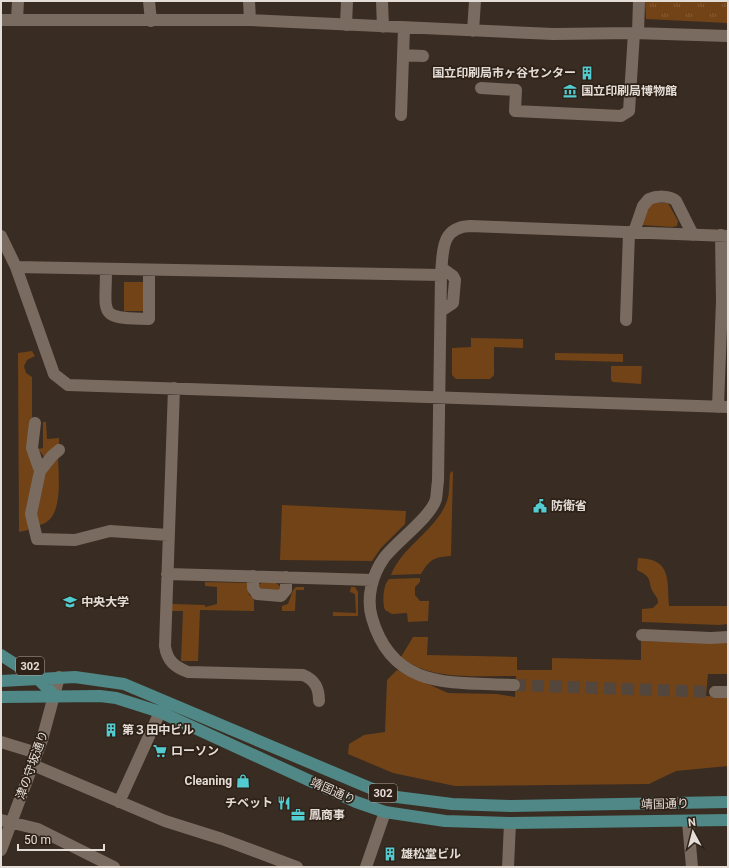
<svg xmlns="http://www.w3.org/2000/svg" width="729" height="868" viewBox="0 0 729 868" font-family="Roboto,'Noto Sans JP',sans-serif">
<defs>
<pattern id="park-tufts" width="24" height="20" patternUnits="userSpaceOnUse"><rect width="24" height="20" fill="#724317"/><path d="M3 7l-1-3M5 7V3M7 7l1-3M15 17l-1-3M17 17v-4M19 17l1-3" fill="none" stroke="#865e38"/></pattern>
</defs>
<rect width="100%" height="100%" fill="#392c22"/>
<path fill="#724317" d="M650,203H668L678,221L677,226L672,227L641,225Z
M124,282H145V311H124Z
M471,338L523,339V348L494,347V375L490,379H456L452,375V348L471,347Z
M32,351L35,356L27,360L24,366L26,373L32,377V417L28,441L33,462L34,479L28,530L19,532L18,353Z
M555,353L623,354V362L555,360Z
M611,366H642L641,384L613,382L611,380Z
M43,422H46L47,439L59,438V447L45,458L38,449L43,448Z
M58,454C58,474 65,521 39,525L35,510L47,467Z
M453,471L451,556C434,557 430,559 421,574L391,575C403,545 436,531 447,501C450,493 449,481 450,473Z
M282,505L406,511L405,524L381,548L372,561L280,560Z
M638,558C672,559 667,580 669,606H728V624L719,625L642,622V609L653,608L658,603C658,597 656,597 653,592C647,581 654,578 637,570Z
M420,578V582L415,587V595L420,601H429L428,621L408,622L407,613L392,614L385,610C382,603 383,585 389,579Z
M205,582L248,583L249,595L254,598V611L200,610L198,661H181L183,611H172V604L205,605V607L217,604V587L205,586Z
M262,583H276L281,587L278,590L259,588V584Z
M296,587H304V590H296L295,611H282V606L288,604L293,590Z
M351,587H355L358,592V616H333V612L356,613L355,594L350,592Z
M413,637H428L427,655L517,657V670H552V658L641,660V641L707,643L728,641V674H708L706,696L728,697V766L676,771L649,784L455,786L393,773L348,754L349,744L364,735L385,732L387,680L397,670L448,693L497,694L515,697L516,676C478,675 432,682 401,657Z"/>
<path fill="url(#park-tufts)" d="M645,1H728V23L646,19Z"/>
<g fill="none" stroke-linecap="round" stroke-linejoin="round">
<path stroke="#53463d" stroke-width="12" stroke-dasharray="12 6" stroke-linecap="butt" d="M514,685L715,692"/>
<path stroke="#7a6b60" stroke-width="12" d="M149,1L151,21
M249,1L250,20
M382,1L383,27
M1,20H250L553,34L634,33L728,36
M17,20L18,1
M346,25L347,1
M473,31L475,1
M638,33L639,1
M403,55L423,56
M481,88L516,90L515,111L621,116L629,111L634,33
M401,115L404,28
M634,232L643,206L649,199C656,196 670,195 676,201L693,235
M1,236L16,267L54,374L68,385L728,407
M16,267L441,275
M106,269C106,316 97,318 149,319V270
M441,311L453,303L455,280L453,276L442,268
M626,320L629,232
M174,388L165,646C167,661 175,667 188,672L303,675C315,680 319,688 319,701
M718,407L722,301L721,235
M35,423L32,448L40,471L31,514L37,539L75,540L110,531L168,535
M40,471L52,456L59,450
M167,574L373,580
M253,576V588L257,594L281,596L286,590V577
M642,635L711,638L728,637
M514,685C453,682 393,691 372,618C366,598 372,575 384,558C396,542 431,517 436,499C437,493 437,487 438,481L441,275C443,253 440,227 470,226L728,236
M715,692H728
M1,742L37,753
M33,765L165,821L222,839L297,867
M119,802L160,712
M1,820L38,829L114,867
M688,822L692,867
M1,850L42,740L59,677
M366,867L385,812
M508,867L510,823"/>
<path stroke="#4f8886" stroke-width="12" d="M1,655L38,679L55,696
M1,681L75,677L124,684L389,796L452,804L511,806L728,802
M1,697L100,696L116,698L160,712L356,802L385,812L445,821L510,823L728,820"/>
</g>
<defs>
<g id="building-bare" transform="scale(1.08)"><path d="M-4-6H4V6H1V3H-1V6H-4ZM-2.5-4.3h1.7v1.8h-1.7ZM.8-4.3h1.7v1.8H.8ZM-2.5-1h1.7V.8h-1.7ZM.8-1h1.7V.8H.8Z" fill="#52ccd0" stroke="#2e2218" stroke-width="2.5" paint-order="stroke"/></g>
<g id="museum-bare" transform="scale(1.08)"><path d="M0-6L6-3V-2H-6V-3ZM-5-1h2V3h-2ZM-1-1h2V3h-2ZM3-1h2V3H3ZM-6 4H6V6H-6Z" fill="#52ccd0" stroke="#2e2218" stroke-width="2.5" paint-order="stroke"/></g>
<g id="civic-bare" transform="scale(1.08)"><path d="M-.6-6.5H3V-4.5H.6V-3L4-1V1h2V6H-6V1h2V-1L-.6-3ZM-1.2 2.5V6h2.4V2.5Z" fill="#52ccd0" stroke="#2e2218" stroke-width="2.5" paint-order="stroke"/></g>
<g id="university-bare" transform="scale(1.08)"><path d="M0-5L7-2L0 1L-7-2ZM-4 1L0 2.5L4 1V4Q0 6-4 4Z" fill="#52ccd0" stroke="#2e2218" stroke-width="2.5" paint-order="stroke"/></g>
<g id="supermarket-bare" transform="scale(1.08)"><path d="M-6-5.5h2.5l.6 2H6L4.5 2H-2.5L-4.4-4H-6ZM-1.5 3.2a1.3 1.3 0 1 0 .1 0ZM3 3.2a1.3 1.3 0 1 0 .1 0Z" fill="#52ccd0" stroke="#2e2218" stroke-width="2.5" paint-order="stroke"/></g>
<g id="shop-bare" transform="scale(1.08)"><path d="M-5-2.5h2.3a2.7 3.5 0 0 1 5.4 0H5L5.5 6h-11ZM-1.5-2.5h3a1.5 2.3 0 0 0-3 0Z" fill="#52ccd0" stroke="#2e2218" stroke-width="2.5" paint-order="stroke"/></g>
<g id="restaurant-bare" transform="scale(1.08)"><path d="M-5-6h1v4h1v-4h1v4h1v-4h1v5L-1.5 .5V6h-2V.5L-5-1ZM5-6V6H3V1.5H1.5Q1.5-4 5-6Z" fill="#52ccd0" stroke="#2e2218" stroke-width="2.5" paint-order="stroke"/></g>
<g id="office-bare" transform="scale(1.08)"><path d="M-6-3h4V-5.5h4V-3h4V5H-6ZM-1-4.5V-3h2v-1.5ZM-6 0V1H6V0Z" fill="#52ccd0" stroke="#2e2218" stroke-width="2.5" paint-order="stroke"/></g>
</defs>
<g fill-rule="evenodd">
<use href="#building-bare" x="587" y="73"/>
<use href="#museum-bare" x="570" y="91"/>
<use href="#civic-bare" x="540" y="506"/>
<use href="#university-bare" x="70" y="602"/>
<use href="#building-bare" x="111" y="730"/>
<use href="#supermarket-bare" x="160" y="751"/>
<use href="#shop-bare" x="243" y="781"/>
<use href="#restaurant-bare" x="284" y="803"/>
<use href="#office-bare" x="298" y="815"/>
<use href="#building-bare" x="390" y="854"/>
</g>
<g text-anchor="middle" stroke-width="3.5" stroke-linejoin="round" paint-order="stroke">
<g fill="#2e2218" stroke="#ada49d" stroke-width="1">
<rect x="16" y="657" width="28" height="18" rx="3"/>
<rect x="369" y="784" width="28" height="18" rx="3"/>
</g>
<g font-size="11" font-weight="bold" fill="#e4dcd6">
<text x="30" y="670">302</text>
<text x="383" y="797">302</text>
</g>
<g font-size="12" font-weight="bold" fill="#e4dcd6" stroke="#2e2218" text-anchor="start">
<text x="576" y="77" text-anchor="end">国立印刷局市ヶ谷センター</text>
<text x="581" y="95">国立印刷局博物館</text>
<text x="551" y="510">防衛省</text>
<text x="81" y="606">中央大学</text>
<text x="122" y="734">第３田中ビル</text>
<text x="171" y="755">ローソン</text>
<text x="232" y="785" text-anchor="end">Cleaning</text>
<text x="273" y="807" text-anchor="end">チベット</text>
<text x="309" y="819">鳳商事</text>
<text x="401" y="858">雄松堂ビル</text>
</g>
<g font-size="12" fill="#e4dcd6" stroke="#2e2218">
<text transform="translate(32 765) rotate(-70)" y="4">津の守坂通り</text>
<text transform="translate(333 791) rotate(24)" y="4">靖国通り</text>
<text transform="translate(665 804) rotate(-1)" y="4">靖国通り</text>
</g>
</g>
<rect width="729" height="868" fill="none" stroke="#e4dcd6" stroke-width="4"/>
<g transform="translate(693 832) rotate(353)" stroke="#2e2218" stroke-width="3" paint-order="stroke">
<path d="M0-3L7 15L0 10L-7 15Z" fill="#e4dcd6"/>
<text y="-6" font-size="11" font-weight="bold" text-anchor="middle" fill="#e4dcd6">N</text>
</g>
<path d="M18 844v6h86v-6" fill="none" stroke="#e4dcd6" stroke-width="2"/>
<text x="24" y="844" font-size="12" fill="#e4dcd6" stroke="#2e2218" stroke-width="3" paint-order="stroke">50 m</text>
</svg>
